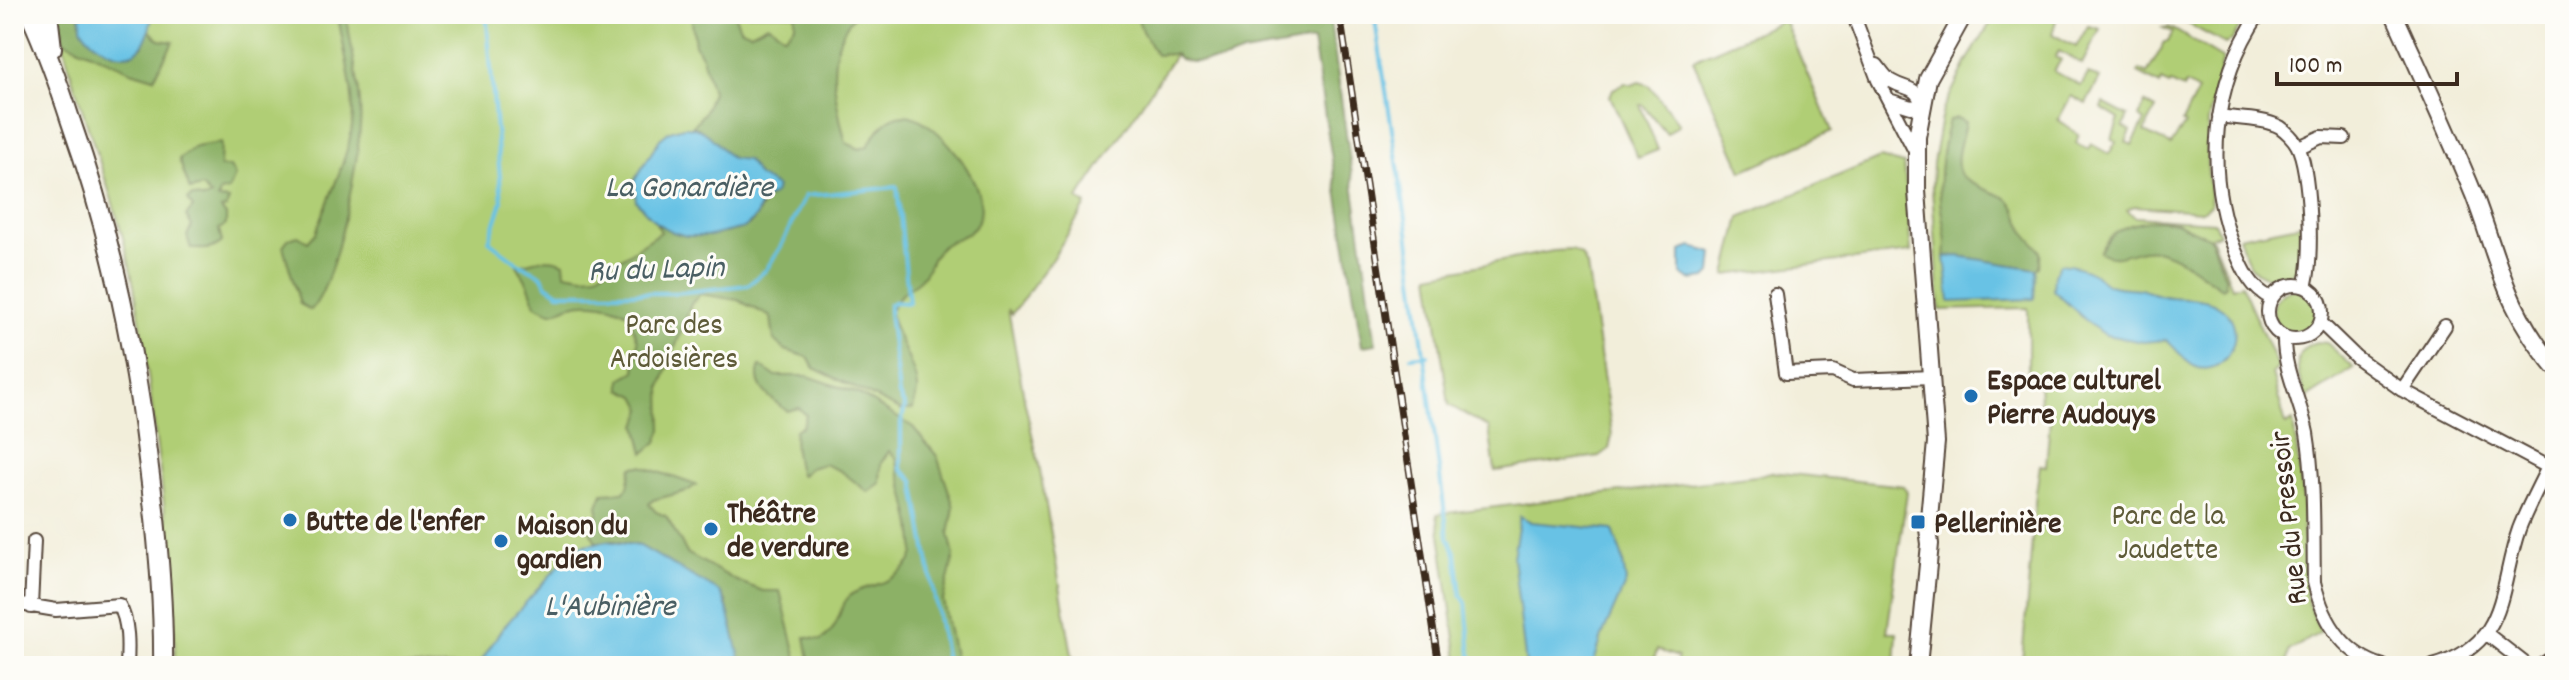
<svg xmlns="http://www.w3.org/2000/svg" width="2569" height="680" viewBox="0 0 2569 680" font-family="Dekko,sans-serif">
<rect width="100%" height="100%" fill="#fdfcf7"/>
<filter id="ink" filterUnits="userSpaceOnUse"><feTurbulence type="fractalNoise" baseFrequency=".0125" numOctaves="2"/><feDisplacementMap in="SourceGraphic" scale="16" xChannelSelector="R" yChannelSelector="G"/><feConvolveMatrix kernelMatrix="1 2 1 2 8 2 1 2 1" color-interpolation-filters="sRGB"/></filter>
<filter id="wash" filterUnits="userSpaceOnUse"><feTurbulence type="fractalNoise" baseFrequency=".006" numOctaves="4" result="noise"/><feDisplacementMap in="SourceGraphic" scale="32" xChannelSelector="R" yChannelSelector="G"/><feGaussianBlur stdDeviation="1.8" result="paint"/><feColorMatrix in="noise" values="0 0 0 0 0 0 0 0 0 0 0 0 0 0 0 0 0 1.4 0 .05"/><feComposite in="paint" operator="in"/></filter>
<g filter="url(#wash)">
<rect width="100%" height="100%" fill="#f2eeda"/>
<path fill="#b0ce75" stroke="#767c4a" stroke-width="2" d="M56,14H1291L1224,60L1191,62L1175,55L1078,199L1086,205L1052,259L1012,314L1008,309L1025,403L1039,465L1074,666H175C175,590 166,516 156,441C148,374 141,307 124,242C104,165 72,92 56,14Z
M1996,14H2058L2052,34L2076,47L2088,26L2100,29L2082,64L2059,51L2055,57L2061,60L2054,71L2081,86L2088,74L2100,78L2086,104L2071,96L2058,120L2079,135L2076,143L2088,149L2091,144L2109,154L2116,142L2112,139L2119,119L2101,108L2103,103L2128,116L2123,127L2131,131L2126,142L2132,145L2145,121L2139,117L2145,103L2156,109L2144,132L2171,145L2185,124L2182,122L2198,91L2186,84L2183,89L2171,83L2169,85L2162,81L2160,85L2138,73L2140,70L2147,74L2165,42H2168L2173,32L2163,28L2169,27L2173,29L2223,59L2208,121L2207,162L2211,205L2201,211L2134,206L2127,210L2135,217L2214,222L2219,233L2211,237L2232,287L2241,284L2278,368L2272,374L2286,425L2293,421L2302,491L2306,593L2311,612L2321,632L2289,651L2286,666H2044L2022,661L2036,492L2040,465L2046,466L2050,419L2044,418L2045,407L2040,406L2039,378L2028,379V308L1940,310L1932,188L1933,163L1940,123L1943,110L1967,61Z
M2181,14H2215L2228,20L2231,14L2245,17L2232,41L2225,44L2179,19Z
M1784,20L1832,131L1742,171L1693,60Z
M1639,82L1649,85L1679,124L1667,134L1643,105H1640L1658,150L1638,158L1610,96L1613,89L1625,83L1632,85Z
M1880,158L1904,164L1911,252L1726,275L1740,217Z
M2303,224C2304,235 2306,247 2304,257C2299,281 2266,284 2252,267C2245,259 2243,247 2239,237Z
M1572,250L1581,255L1587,266L1612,435L1609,449L1599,456L1495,471L1489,428L1449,405L1430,275L1553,251Z
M2273 311a22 22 0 1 1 44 0a22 22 0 1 1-44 0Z
M2317,342L2327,343L2354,368L2306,398C2298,378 2288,349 2317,342Z
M1771,472L1904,486L1907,493L1887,632H1897L1895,666H1675L1678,657L1657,650L1652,666H1459L1437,514L1756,476Z"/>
<path fill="#8cb166" stroke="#646e42" stroke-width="2" d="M60,14H80L81,26L142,47L149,30L160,40L173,42L154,78L131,71L64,41Z
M691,14H734L740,28L751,33L768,24L785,36L795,25V14H856C822,48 835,101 846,143L860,149L868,146C875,133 887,116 904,115C935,115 988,184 980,215C975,239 951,236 939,249C932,256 929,268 923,276C917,284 907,288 900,296C896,300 893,306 890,311C895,338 917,367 917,390C917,396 914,403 913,409L902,411L814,368L808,357L785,350L774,340L771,317L738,300L700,294L691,304L661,387L662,430L657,442L644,453L637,425L643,409L636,396L621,389V379L635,371L638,341L628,313C611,304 591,300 571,305C552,311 557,317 536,305L528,284L517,265C533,262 549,255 564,263L565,273L583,276L596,275L661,232L656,223C664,227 671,232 679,234C695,239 740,233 752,222C761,213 759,203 770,197L763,180L758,176L747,160L731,158L698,128L692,127L704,113L712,92L702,57L695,45Z
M1136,14H1329L1376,344L1362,346L1313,41L1243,53L1224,60L1191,62L1180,59L1175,54L1156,55L1142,31Z
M347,17C351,53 363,91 360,127C357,166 336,283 311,310L300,304L283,246L288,239L298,236L308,242L316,233C327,201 348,159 352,126C356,95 344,53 339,21Z
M1957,118L1965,122C1963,137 1954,157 1959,171C1963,184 1994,191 2006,198C2018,205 2019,225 2027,235C2038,249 2043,246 2039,267L2036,269L1958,256L1945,257C1948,238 1942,221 1940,201C1938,173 1942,146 1949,120Z
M221,143L220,167H230L235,176L229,190L220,192L218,199L229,200L226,208L221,209L226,215V225L219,229L222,242C212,251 204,249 191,249L187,236L192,226L186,216L193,208L188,200L192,196L205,199L211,196L202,187L190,190L179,159L195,147Z
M2159,220L2176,222L2210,238L2225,277L2226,286L2222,288C2201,275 2181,255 2155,250C2135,246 2120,264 2100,252C2111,227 2134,222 2159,220Z
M760,366L775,376H808L857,393L913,427L937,456L954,507L949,534L954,556L943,600L956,666H814L809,659L805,637L821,640C843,626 836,607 851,595C861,587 880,586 892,578C900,573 910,566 913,556C919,539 900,478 896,458L889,451L881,463L880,483L868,492L841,471L824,464L810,468L801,476C796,467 793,440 795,430L803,425L806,415L799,408L787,411C773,400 751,387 760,366Z
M641,466L696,485L687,491L653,500L649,504L656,512L666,516L687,553L737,581L763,591H780L796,655L802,666H743L734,642L726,601L720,593L640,546L615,541L596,542L589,529L598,519V506L603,493L623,492L628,487L632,467Z"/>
<path fill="#67c2e5" stroke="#517682" stroke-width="2" d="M80,14H153C150,25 148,41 139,49C124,65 88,44 81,27C81,25 81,16 80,14Z
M683,127C707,126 715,143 731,158L747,160L758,176L777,187L774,194L761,202L756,217L744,228L710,236H686L673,232L656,223L636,201L634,181L660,139L670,131Z
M1692,247L1713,253L1711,273L1706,278L1690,280L1681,274V251Z
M1958,256L2036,269L2034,299L1950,302L1945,257Z
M2060,264C2072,265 2085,268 2095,274C2100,278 2104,283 2109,285C2119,289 2130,287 2140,289C2150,292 2159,296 2170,297C2191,299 2211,296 2227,313C2246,333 2227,375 2198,368C2185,364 2177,348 2166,340L2143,342L2106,335L2092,326L2053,290L2054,275Z
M1520,516L1531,522L1613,530L1622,556L1626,582L1602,636L1593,666H1526L1513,557Z
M607,541L640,546L720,592C729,602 736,649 743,666H478L501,630L572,551L579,546Z"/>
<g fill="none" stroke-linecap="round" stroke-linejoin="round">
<path stroke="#67c2e5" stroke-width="4" d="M484,14L487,22L502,202L489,241L516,262L541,275L547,285L559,293H676L748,285L766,270L781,246L805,196L897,187L909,303L894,302L889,305V312L899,395L905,407L901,423V469L914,481L947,666
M1374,14L1408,232L1448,537L1456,554L1461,595L1466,603L1472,666
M1411,357L1428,355"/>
</g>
</g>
<g filter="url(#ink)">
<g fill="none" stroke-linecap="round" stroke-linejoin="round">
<g stroke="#56473a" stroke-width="16">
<path id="minor" d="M1853,14L1878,80L1916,153
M2259,14C2212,83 2204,173 2235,250C2243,269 2251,289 2271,298
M1877,65C1881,70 1886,78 1891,81C1908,91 1914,84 1923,105L1911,107L1889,100
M2219,116C2237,119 2263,118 2280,127C2286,131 2294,139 2297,145C2310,167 2314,262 2305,286
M2299,147L2321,137L2344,138
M14,272L16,271
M2268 312a27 27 0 1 1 54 0a27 27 0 1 1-54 0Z
M1775,294L1786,373L1833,371L1853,380L1932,377
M2320,322L2356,357L2402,390L2548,467
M2284,337C2283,369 2301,402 2307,433C2315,482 2313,533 2314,582C2323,620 2343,654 2383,666
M2402,390L2445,326
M14,603L56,610L119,605C129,621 128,647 127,666
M31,607L34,541
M2487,634L2528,666
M2433,666C2510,644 2498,589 2519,529C2527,508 2538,488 2548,467L2555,462
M2540,666L2555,656"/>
</g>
<g stroke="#56473a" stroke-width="20">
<path id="tertiary" d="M2394,14C2421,74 2449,134 2474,195C2499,261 2506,311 2555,367
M1918,666L1930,544L1928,529L1936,442L1917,191V137L1928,79L1964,14"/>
</g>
<g stroke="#56473a" stroke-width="22">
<path id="secondary" d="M30,14C46,49 59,85 71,122C110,232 134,344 148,460C157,528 164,597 163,666
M48,14L52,48"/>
</g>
<use href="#minor" stroke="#fff" stroke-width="12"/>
<use href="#tertiary" stroke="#fff" stroke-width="16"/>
<use href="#secondary" stroke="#fff" stroke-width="18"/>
<g stroke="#3b2a1e" stroke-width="7">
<path id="rail" d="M1340,14L1439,666"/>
</g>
<use href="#rail" stroke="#fdfcf7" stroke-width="4" stroke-dasharray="12" stroke-linecap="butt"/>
</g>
</g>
<g fill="#1f6fb2" stroke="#fdfcf7" stroke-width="3">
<circle cx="1971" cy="396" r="8"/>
<circle cx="290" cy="520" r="8"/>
<rect x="1910" y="514" width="16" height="16" rx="4"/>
<circle cx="711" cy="529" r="8"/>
<circle cx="501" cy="541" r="8"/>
</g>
<g text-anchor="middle" stroke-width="6" stroke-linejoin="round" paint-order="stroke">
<g font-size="30" fill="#5e5b38" stroke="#fdfcf7">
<text x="674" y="333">Parc des<tspan x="674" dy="34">Ardoisières</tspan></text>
<text x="2168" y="524">Parc de la<tspan x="2168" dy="34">Jaudette</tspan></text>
</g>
<g font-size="30" font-weight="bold" fill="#3b2a1e" stroke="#fdfcf7" text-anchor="start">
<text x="1987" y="389">Espace culturel<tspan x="1987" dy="34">Pierre Audouys</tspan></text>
<text x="727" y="522">Théâtre<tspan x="727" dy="34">de verdure</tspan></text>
<text x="306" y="530">Butte de l'enfer</text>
<text x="1934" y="532">Pellerinière</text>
<text x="517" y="534">Maison du<tspan x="517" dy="34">gardien</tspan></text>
</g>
<g font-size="30" fill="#3b2a1e" stroke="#fdfcf7">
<text transform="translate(2287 518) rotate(-96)" y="10">Rue du Pressoir</text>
</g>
<g font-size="32" font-style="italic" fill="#4a5f64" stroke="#fdfcf7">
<text x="689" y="196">La Gonardière</text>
<text transform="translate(656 267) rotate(-2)" y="11">Ru du Lapin</text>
<text x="610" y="615">L'Aubinière</text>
</g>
</g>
<rect width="2569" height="680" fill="none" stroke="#fdfcf7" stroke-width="48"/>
<path d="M2277 72v12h180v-12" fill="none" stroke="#3b2a1e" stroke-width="4"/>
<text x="2289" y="72" font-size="24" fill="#3b2a1e" stroke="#fdfcf7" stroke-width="6" paint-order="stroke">100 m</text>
</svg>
